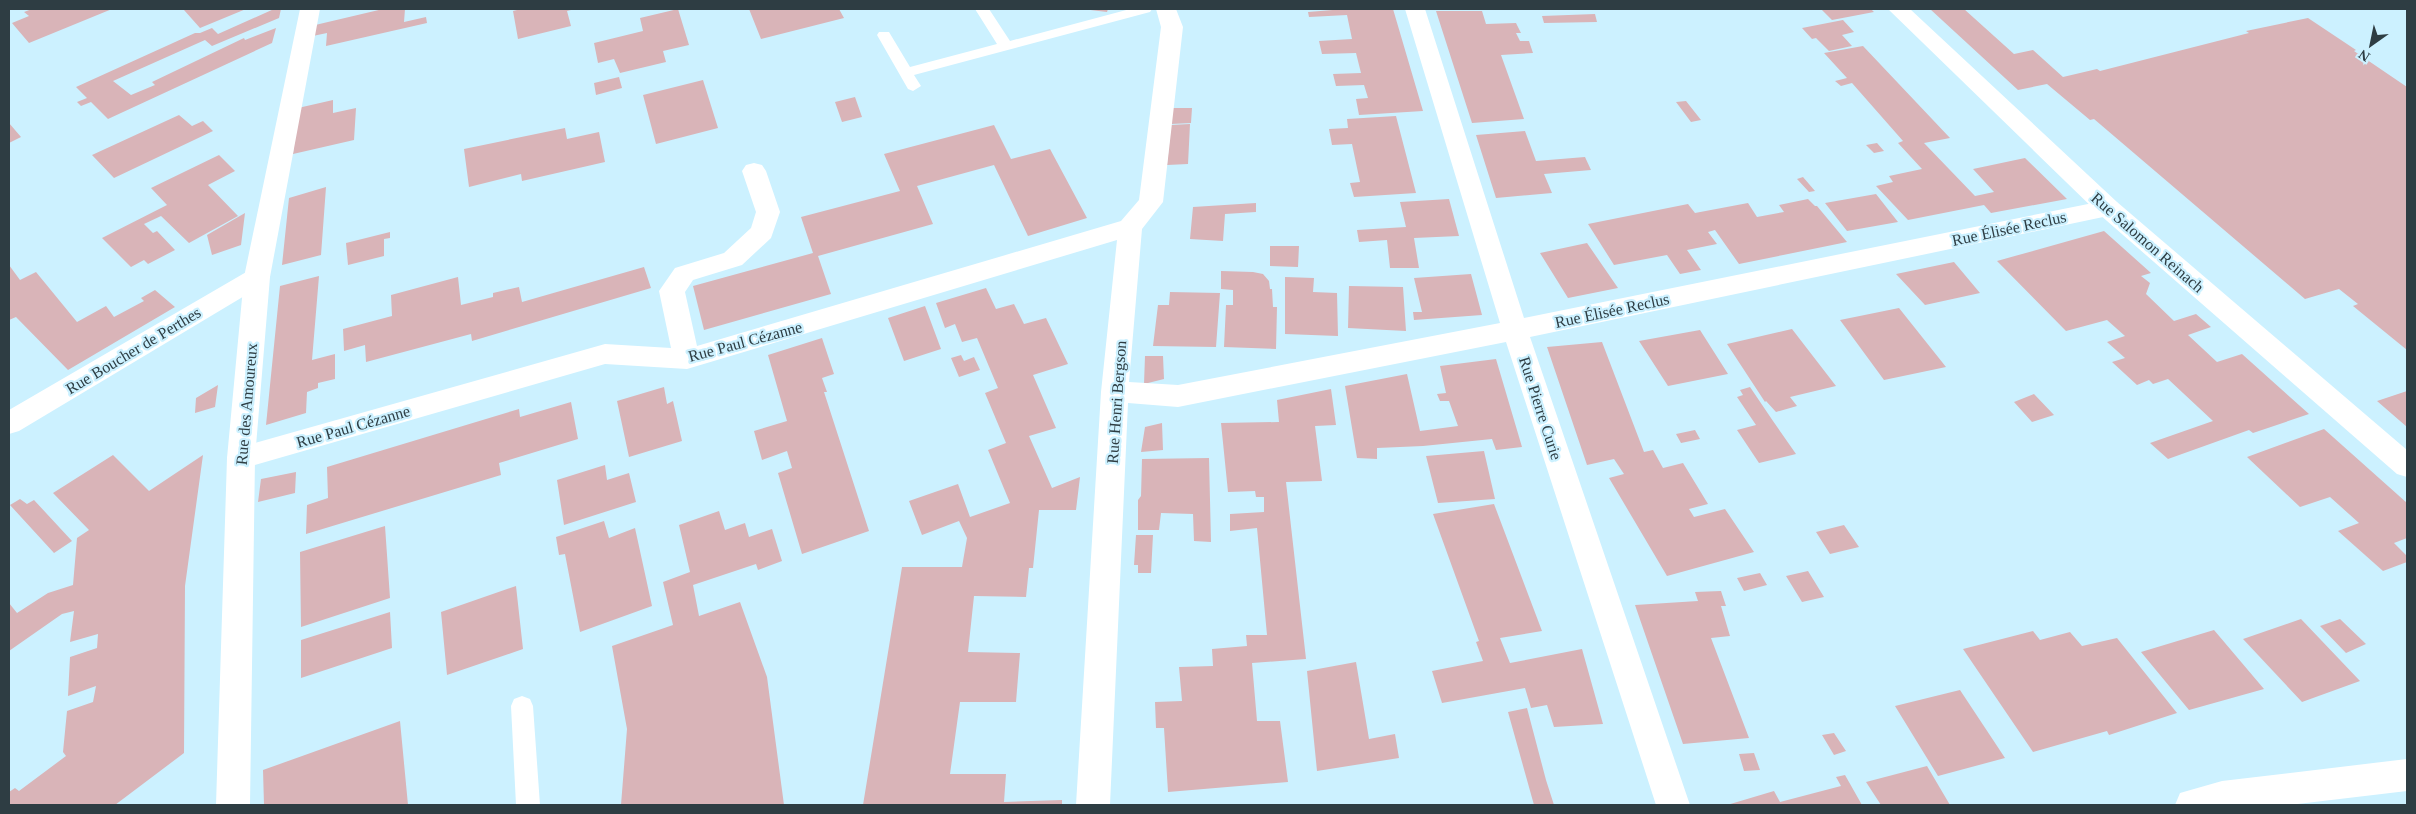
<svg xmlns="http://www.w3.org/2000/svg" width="2416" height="814" viewBox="0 0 2416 814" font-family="Georgia,serif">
<rect width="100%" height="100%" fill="#ccf1ff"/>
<path fill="#d9b4b8" d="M32,9H112L29,43L12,23L29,16L24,12Z
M186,9H246L200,28L184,10Z
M274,9H281L279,18L212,46L205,40L113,81L131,95L155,85L152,82L244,38L245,40L276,28L272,43L108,119L91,102L81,106L77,102L87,98L76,87L195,33H200L212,28L218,34Z
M383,9H405L404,22L426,17L427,23L326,46L327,33L308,37L311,26Z
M521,9H575L567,11L571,26L518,39L513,11Z
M678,9L689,45L663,51L666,62L620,73L614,59L598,63L594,43L643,31L640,18Z
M749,9H839L844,18L761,39Z
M1082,9H1108L1107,12Z
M1345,9H1393L1423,111L1359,115L1356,99L1368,98L1364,85L1336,86L1333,74L1361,73L1356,53L1322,54L1319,41L1352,39L1347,15L1309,17L1308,12Z
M1821,9H1871L1874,12L1832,20Z
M1930,9H1964L2014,54L2033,50L2063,77L2097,69L2100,71L2249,33L2246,31L2308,18L2356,50L2354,51L2407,87V350L2353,306L2358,304L2339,289L2305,299L2094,119L2090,120L2047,84L2018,90Z
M1436,11H1482L1486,24L1516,23L1521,33H1516L1520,41H1529L1533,53L1501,55L1524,119L1472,123Z
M1595,14L1597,22L1544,23L1542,16Z
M1843,20L1854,32L1842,35L1852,46L1829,51L1816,38L1812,39L1802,28Z
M1863,46L1950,138L1924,143L1975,196L1994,192L1973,169L2025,158L2067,199L1991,213L1984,205L1908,220L1876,186L1893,182L1889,176L1922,169L1898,143L1903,141L1852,83L1841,86L1835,81L1847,78L1824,53Z
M619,77L622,88L596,95L594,83Z
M703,80L718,128L656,144L643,95Z
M855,97L862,117L842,122L835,102Z
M333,100V113L356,108L354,140L293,154L298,108Z
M1686,101L1701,120L1691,122L1676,102Z
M1173,108H1192L1191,123L1171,124Z
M179,115L192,126L203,121L213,131L114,178L92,155Z
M1396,116L1416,193L1354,197L1350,183L1360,182L1352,144L1332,145L1329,129L1348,128L1347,119Z
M9,123L21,137L9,143Z
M1190,124L1188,164L1167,165L1171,125Z
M994,125L1011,159L1050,149L1087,218L1028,236L994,165L917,186L933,224L818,256L831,294L704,330L693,286L813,253L801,217L900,191L884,154Z
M565,128L567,139L599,132L605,162L522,181L521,174L469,187L464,149Z
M1525,131L1536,161L1585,157L1591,170L1544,174L1552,193L1496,198L1476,135Z
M1877,143L1884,151L1874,153L1866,145Z
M219,155L235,171L208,185L238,216L189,243L161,216L144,224L153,233L157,231L175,250L148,264L144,260L131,267L102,238L167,205L151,188Z
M1803,177L1815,191L1809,192L1797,179Z
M326,187L321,255L282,265L289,198Z
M1876,194L1898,222L1847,231L1825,203Z
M1449,199L1459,236L1414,238L1419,268H1390L1387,240L1359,242L1357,230L1406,227L1400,202Z
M1808,199L1815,206H1817L1847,242L1739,264L1715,230L1708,232L1717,244L1687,250L1701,270L1680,274L1667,255L1614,265L1588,224L1688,204L1695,213L1748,203L1757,217L1784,212L1779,205Z
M1256,203V212L1225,214L1223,241L1190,239L1193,207Z
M245,213L241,245L212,255L207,235Z
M2104,231L2151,273L2141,276L2150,283L2146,294L2174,321L2196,314L2211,327L2188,335L2217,362L2242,354L2309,414L2253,433L2249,430L2168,459L2150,443L2213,421L2168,379L2153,384L2149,380L2137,385L2112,362L2125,358L2107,342L2125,336L2107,320L2066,331L1997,261Z
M390,232V238L384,239V256L348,265L346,243Z
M1587,243L1618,288L1568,298L1540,253Z
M1270,246H1299L1298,267L1270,266Z
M1954,262L1980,293L1925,305L1896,274Z
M9,265L20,280L36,272L77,322L106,306L114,317L144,301L141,298L155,290L175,307L68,370L16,317L9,320Z
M644,267L651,288L472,341L471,334L366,362L365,345L344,351L343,329L392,316L391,295L458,277L461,305L493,297V293L519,287L522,302Z
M1221,271L1253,272L1263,274L1269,281L1270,289H1272L1273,307H1277L1276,349L1224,347L1226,305H1233V290L1221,289Z
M1471,274L1482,315L1414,320L1413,312H1422L1414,278Z
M319,276L312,360L335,354V379L318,383V388L307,392L306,413L266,425L280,286Z
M1285,277L1314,278L1313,292L1337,293L1338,336L1285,334Z
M1349,286L1403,287L1406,331L1348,328Z
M986,288L996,309L1014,304L1024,324L1046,318L1068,364L1033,375L1056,428L1029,436L1052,488L1080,477L1076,510H1039L1033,568H1029L1026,597L974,596L968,652L1020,653L1016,702H960L950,774H1006L1004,802L1062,800V805H863L902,567H962L967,538L959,521L922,535L909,501L958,484L970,517L1010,503L988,450L1006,443L985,393L998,388L977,338L962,342L955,324L945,328L936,303Z
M1170,292L1220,293L1216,347L1153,346L1158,305H1169Z
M925,306L941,349L904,361L888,318Z
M1899,308L1946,367L1884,380L1840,320Z
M1792,329L1836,386L1790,397L1797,406L1776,412L1766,401L1765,402L1727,344Z
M1700,330L1728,374L1668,386L1639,341Z
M822,338L834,374L822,378L827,392H824L869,531L802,554L778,473L792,468L787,451L762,460L754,431L787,421L768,355Z
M1602,342L1644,452L1653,450L1663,468L1683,463L1708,504L1689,509L1694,517L1725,509L1754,552L1667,576L1609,478L1624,474L1614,459L1587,465L1547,347Z
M961,355L964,361L974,357L980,370L959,377L951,358Z
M1145,356H1163L1164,379L1144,384Z
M1496,359L1522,447L1496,450L1492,439L1423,446L1377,448V459L1357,458L1345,386L1407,374L1420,431L1458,426L1449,401H1440L1437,394L1446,393L1440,366Z
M218,385L215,407L195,413L196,398Z
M664,387L667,404L673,401L682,441L629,457L617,401Z
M1750,387L1773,421L1796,454L1759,463L1737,430L1756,425L1737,397L1743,395L1740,390Z
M1331,389L1336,425L1315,426L1322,481L1286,482L1306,659L1252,663L1257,721H1280L1288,782L1168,792L1164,728H1156L1155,702L1182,701L1179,667L1213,666L1212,649L1247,646L1246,635H1267L1257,528L1230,531V514L1264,512V497H1256L1255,491L1228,492L1221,423L1279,422L1277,400Z
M2407,391V427L2377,401Z
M2034,394L2054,415L2032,422L2014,402Z
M571,402L578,439L499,463L501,475L306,534L307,505L328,498L327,467L519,409L520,417Z
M1162,423L1163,450L1141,452L1145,427Z
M2324,429L2407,503V538L2394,543L2407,556V562L2383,571L2338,531L2359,523L2330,497L2300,507L2247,457Z
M1695,430L1700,439L1681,443L1676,434Z
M1484,451L1495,499L1438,503L1426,456Z
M113,455L149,491L203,455L185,586L184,753L115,805H9V792L15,788L19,791L66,756L63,752L67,711L93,702L96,686L68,696L70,657L97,648L98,634L70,642L74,611L62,614L9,651V603L17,613L48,593L73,585L77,538L89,530L53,493Z
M1209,458L1211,542L1194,541L1193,514L1161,513L1159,530H1138V500L1141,496L1142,459Z
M605,465L607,480L629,473L636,502L564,525L557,480Z
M296,472L295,493L258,502L261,479Z
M20,499L27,504L34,500L72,541L54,553L10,505Z
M1494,504L1542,631L1500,638L1510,663L1582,649L1603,724L1554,727L1547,705L1531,708L1525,688L1442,703L1432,671L1483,661L1476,642L1479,641L1433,514Z
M719,511L725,530L745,523L749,537L772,529L782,561L758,570L756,564L693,585L699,616L740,602L767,677L784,805H621L627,729L612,646L673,625L663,582L690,572L679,525Z
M604,521L609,538L635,528L652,606L580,632L565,554L559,555L556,537Z
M1844,525L1859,547L1830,554L1816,532Z
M385,526L390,598L301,627L300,552Z
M1136,535H1153L1151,573H1138V565H1134Z
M1808,571L1824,597L1802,602L1786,576Z
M1760,573L1767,585L1744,591L1737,578Z
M516,586L523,649L447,675L441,612Z
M1721,591L1726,606H1721L1730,636L1711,638L1749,738L1683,744L1635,605L1698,601L1695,592Z
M390,612L392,648L301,678V640Z
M2301,619L2360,681L2302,702L2243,639Z
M2340,619L2366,644L2346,653L2320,626Z
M2214,630L2264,689L2189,710L2141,652Z
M2033,631L2040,640L2070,632L2082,646L2117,638L2177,713L2109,735L2107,731L2033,752L1963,649Z
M1356,662L1369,739L1395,734L1399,758L1317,771L1307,671Z
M1960,690L2005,758L1938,776L1895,706Z
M1527,708L1546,780L1554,805H1534L1508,712Z
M400,721L408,805H264L263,770Z
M1834,733L1846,751L1834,755L1822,735Z
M1754,753L1760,770L1744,771L1739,754Z
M1927,766L1950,805H1881L1866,782Z
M1845,775L1862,805H1727L1774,791L1780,802L1841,786L1836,777Z"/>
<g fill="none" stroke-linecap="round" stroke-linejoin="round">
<path fill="#fff" fill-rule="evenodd" d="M975,9H989L1010,41L1130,9H1152L1150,12L914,75L921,86L913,91L908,89L877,35L879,32H889L910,67L997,44Z
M522,696L530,699L533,706L540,805H516L511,706L514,699Z"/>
<path fill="#fff" fill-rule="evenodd" d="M1156,9H1176L1183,27L1163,202L1142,229L1129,382L1178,385L1500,323L1405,9H1425L1524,318L2108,200L2117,202L2120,208L2117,214L2108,216L1530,337L1690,805H1656L1506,342L1178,407L1128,403L1110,805H1076L1101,392L1117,240L687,369L605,364L241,469L231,466L227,458L231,450L241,447L605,344L671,348L659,291L675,268L724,253L751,228L756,212L742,171L746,165L754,163L762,165L766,171L780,212L771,238L742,265L693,280L685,292L697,346L1121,221L1139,200L1161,27Z
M257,268L266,271L270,277L266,283L19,431L9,434V410L248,271Z"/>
<path fill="#fff" fill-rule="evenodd" d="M300,9H320L270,277L255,458L250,805H216L227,458L244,277Z
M1888,9H1910L2117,202L2407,450V477L2397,474L2099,214Z
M2407,759V791L2289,805H2175L2180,793L2222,781Z"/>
</g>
<g text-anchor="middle" stroke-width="4.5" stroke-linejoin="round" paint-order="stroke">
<g font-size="16" fill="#2e3d43" stroke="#ccf1ff">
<text transform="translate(2009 228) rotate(-12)" y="6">Rue Élisée Reclus</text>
<text transform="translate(2148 242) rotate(41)" y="6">Rue Salomon Reinach</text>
<text transform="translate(1612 310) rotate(-12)" y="6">Rue Élisée Reclus</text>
<text transform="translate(745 341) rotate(-15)" y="6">Rue Paul Cézanne</text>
<text transform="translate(133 350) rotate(-31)" y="6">Rue Boucher de Perthes</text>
<text transform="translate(1116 402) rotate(-86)" y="6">Rue Henri Bergson</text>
<text transform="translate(246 404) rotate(-85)" y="6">Rue des Amoureux</text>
<text transform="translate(1541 408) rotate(72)" y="6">Rue Pierre Curie</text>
<text transform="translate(353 426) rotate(-16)" y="6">Rue Paul Cézanne</text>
</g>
</g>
<rect width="2416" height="814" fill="none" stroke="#2e3d43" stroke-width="20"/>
<g transform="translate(2371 45) rotate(213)" stroke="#ccf1ff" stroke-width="4" paint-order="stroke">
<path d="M0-4L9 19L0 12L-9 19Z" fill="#2e3d43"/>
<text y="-8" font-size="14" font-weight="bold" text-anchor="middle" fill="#2e3d43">N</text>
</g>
</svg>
